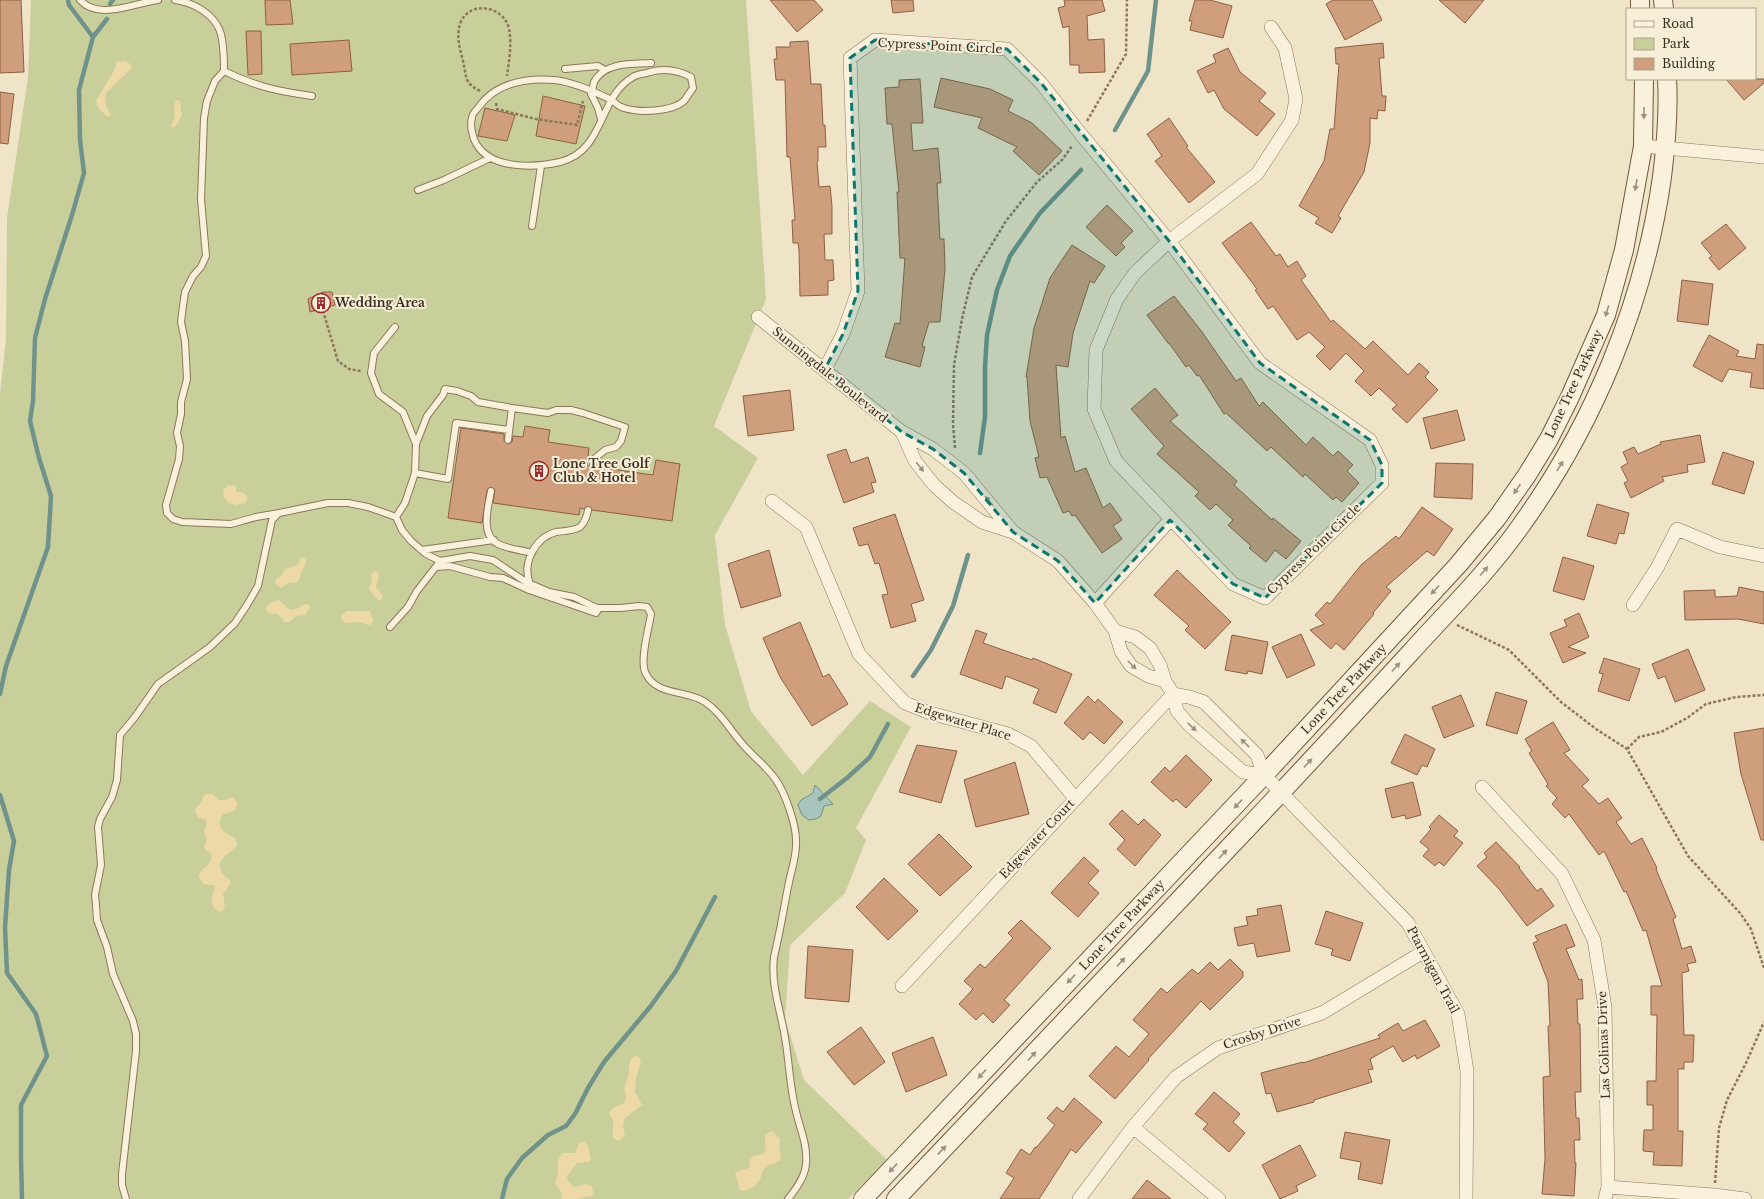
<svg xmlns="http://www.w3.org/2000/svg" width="1764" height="1199" viewBox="0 0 1764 1199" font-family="'Libre Baskerville',serif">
<rect width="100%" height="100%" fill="#f0e4c8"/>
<path fill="#c9cf9b" d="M31,0H746L766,299L714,426L758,458L715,535L725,625L751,711L803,775L870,701L911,727L856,828L866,840L845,893L790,945L785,1018L804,1080L887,1160L848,1199H0V394L6,339L7,218L28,77Z"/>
<path fill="#ecd9a5" d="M124,61L129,63L132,68L106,93L105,103L111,115L107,117L97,106L96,101L115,69L116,62Z
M176,100L180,101L182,116L174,128L171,126L175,117L174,107Z
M228,485L236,486V491L246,494L247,499L245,503L235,505L228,502L223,496L224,494L223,491Z
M301,558H305L306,561L298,582L288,583L281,588L275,583L276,579L282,575L285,569C293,567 297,568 301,558Z
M376,571L379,576L376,587L383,596L381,600H378L369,589L372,582L371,574Z
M279,600L289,609L293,610L305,604L310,605V608L305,615L296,616L290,622H285L278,614L268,613L265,608L270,603Z
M347,611H370L373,620L371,625L357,622L344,623L341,618L342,615Z
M206,794H213C220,803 223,801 233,797L238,804L235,810L224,814L220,818V826L222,830C229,837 237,835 237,846C230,854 213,860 223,874C226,878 230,878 231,883L223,894L225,906L222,912L216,910C208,901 213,896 215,887L214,885L204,884L199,877C200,866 214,866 211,854L206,850L204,846L207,839L204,831L207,823L206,820L198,817L195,811V809C203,803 201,798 206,794Z
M635,1056L639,1057L641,1062L636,1079L635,1092L642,1105L625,1118L623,1126L625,1136L619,1141C608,1138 615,1129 613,1121C612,1117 609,1116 609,1112L613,1108L624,1103L626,1098L624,1088L628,1078L630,1060Z
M772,1131L780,1139L779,1147L781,1158C778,1164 770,1163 765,1168C762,1171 762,1175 760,1179C757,1185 747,1193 740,1190L735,1173L739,1171L749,1168L750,1160L753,1156C770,1154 765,1149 765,1135Z
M584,1142L588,1146L591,1160L588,1162L577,1163L567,1176L568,1181L574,1187C582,1186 584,1182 592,1186L593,1193L592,1196L576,1199H561L562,1194L555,1183L558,1175V1161L562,1153H575L579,1143Z"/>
<path fill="#a9c4bc" stroke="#6f938a" d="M815,785L833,804L824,806L821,816L816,819L809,820L802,815L798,805L801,800L813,793Z"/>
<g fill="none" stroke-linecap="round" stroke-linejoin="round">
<path stroke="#6f938a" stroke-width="4.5" d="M68,0L69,5L93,37
M110,4L113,0
M1115,130L1148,71L1156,0
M980,453L985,417V367L987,335L997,290L1010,256L1040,213L1081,170
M913,676L931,650L953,606L968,555
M0,694L6,666L48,547L51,496L39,458L30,421L33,401L35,338L45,299L72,215L84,173L80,140L79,90L93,37L107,19
M0,795L14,841L9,870L5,927L7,973L36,1014L47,1056L21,1105V1159L22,1199
M820,799L847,778L870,757L888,724
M502,1199L507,1179L522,1158L548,1135L566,1126L575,1114L588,1088L604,1062L650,1007L676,971L715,897"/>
</g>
<path fill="#cf9f7d" stroke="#8d5f41" d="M0,0H21L24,72L0,73Z
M265,0H290L293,24L266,25Z
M770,0H814L823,10L797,32Z
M891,0H913L914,11L893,13Z
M1064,0H1102L1105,11L1087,16L1088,40L1104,39L1105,72L1079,73V65H1070L1069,26L1063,28L1058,8L1065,6Z
M1195,0H1210L1232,6L1223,38L1190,30L1192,21H1189Z
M1333,0H1372L1382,20L1345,40L1326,4Z
M1439,0H1484L1465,23Z
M246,31H261L262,74L248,75Z
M349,40L352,71L292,75L290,44Z
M808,41L811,84H821L823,125H825L826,147H818V161L817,162L819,187L830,186L832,206V234H824L825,260H833L834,280L828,281V295L800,296L799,250L798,243H793L792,220H795L790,157H787L785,80H776L774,59H777L776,47H790V42Z
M1383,43L1384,58H1379L1382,96H1386L1385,111L1378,110L1377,119L1370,118V143L1364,172L1338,216L1341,218L1332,233L1315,223L1319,218L1299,206L1324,161L1330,129H1334L1339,64H1336L1335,48Z
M1228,48L1240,72L1266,93L1259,101L1275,114L1257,136L1224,109L1214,90L1208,93L1197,71L1216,62L1213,55Z
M941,78L990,89L1013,100L1008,111L1032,123L1062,151L1039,175L1013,151L1017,147L978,128L982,118L934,107Z
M920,79L923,123H911L913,151L938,148L941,183H937L940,239H944L945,269L940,322H929L922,346L925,347L920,367L885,357L895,323L900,324L905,258H900L897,192H899L892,124H887L885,88L899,87V80Z
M1726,79H1764V83L1744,100Z
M0,92L14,94L8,144L0,143Z
M543,96L585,106L576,144L536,136Z
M485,108L515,115L507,141L478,136Z
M1169,118L1188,146L1186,147L1215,182L1189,203L1155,161L1162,156L1147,134Z
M1107,205L1133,231L1121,243L1125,247L1116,256L1086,227Z
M1251,222L1276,256L1280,254L1288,267L1297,261L1306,276L1301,280L1331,322L1333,320L1365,349L1373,341L1408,375L1419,363L1429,372L1425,377L1438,390L1407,423L1392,409L1397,405L1379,388L1371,396L1355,381L1364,371L1346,353L1330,370L1316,356L1325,347L1309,332L1297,340L1273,306L1268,309L1255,290L1257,289L1222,243Z
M1726,224L1746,248L1719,270L1709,258L1712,256L1701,243Z
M1072,245L1105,266L1094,283L1090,281L1073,333L1068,367L1056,365L1061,438L1065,436L1075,472L1086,468L1103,508L1110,503L1122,520L1113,526L1122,539L1102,553L1075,515L1072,516L1069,511L1063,513L1047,477L1040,478L1035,458L1039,457L1030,421L1027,377H1026L1034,328L1050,278Z
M1682,280L1713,284L1708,325L1677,321Z
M323,292H332L335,305L310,312L308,299Z
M1174,296L1202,332L1236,381L1241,378L1259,406L1263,402L1306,445L1313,437L1333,456L1338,451L1353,465L1347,471L1359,483L1342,502L1336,497L1333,500L1305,474L1303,477L1271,447L1267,451L1226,413L1224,414L1199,375L1197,376L1189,365L1186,367L1169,343H1168L1147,315Z
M1709,335L1739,351L1736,356L1755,359L1757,344L1764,345V389L1750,387L1752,373L1729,369L1722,382L1693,366Z
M1155,388L1178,415L1170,421L1237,481L1234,485L1272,520L1273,518L1301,541L1286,559L1275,550L1266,562L1249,548L1251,546L1228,525L1233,520L1216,504L1210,510L1195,496L1199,492L1157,454L1164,446L1131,409Z
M790,390L794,430L748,436L743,396Z
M1457,410L1465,440L1431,449L1423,418Z
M525,426L550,430L548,442L589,448L587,465L592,470H595L597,467L653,475L656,460L680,464L672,521L592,510L588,506L584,509L580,508L579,515L493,503L495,490L491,487L487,490L482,523L448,518L461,428L504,434V441L508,444L512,442L513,436L523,437Z
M1700,435L1705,462L1687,465L1688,472L1662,477L1664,481L1631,498L1624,483L1628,481L1621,467L1628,463L1623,452L1634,447L1638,454L1661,444L1660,442Z
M846,449L851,463L868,457L876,482L871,483L874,492L844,503L827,455Z
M1723,452L1754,462L1744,494L1712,484Z
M1436,463L1473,464L1472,499L1434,497Z
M1597,504L1629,513L1624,534L1619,533L1616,544L1587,536Z
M1422,507L1453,529L1434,556L1427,551L1386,587L1391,591L1373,613L1374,614L1344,650L1336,643L1331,649L1310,630L1324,624L1315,615L1327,602L1330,604L1361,565L1396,536L1399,539Z
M895,514L924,600L911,604L916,621L891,628L882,595L888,594L879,563L875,564L868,544L859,546L853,528Z
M769,550L781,596L741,608L728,564Z
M1563,557L1594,566L1584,600L1553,591Z
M1177,570L1231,622L1205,649L1185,630L1189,626L1154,595Z
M1739,587L1764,592V624L1738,619L1685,620L1684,591L1715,590V597L1737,596Z
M1579,613L1589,637L1568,647L1586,653L1563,663L1550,633L1567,626L1564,620Z
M800,622L823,677L829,674L848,704L812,726L780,677L763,638Z
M976,630L987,634L983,643L1032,660L1033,658L1072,674L1056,713L1033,703L1039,689L1006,676L1002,689L960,674Z
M1301,634L1315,665L1287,678L1272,647Z
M1232,635L1268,642L1262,674L1248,671L1247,674L1225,670Z
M1688,649L1705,690L1675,702L1665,676L1658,679L1652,664Z
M1604,658L1640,669L1629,701L1598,691L1603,674L1599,673Z
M1496,692L1527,701L1517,734L1486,725Z
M1461,695L1474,726L1444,738L1432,707Z
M1088,696L1095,703L1098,699L1123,722L1104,744L1090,732L1083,740L1064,723Z
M1553,722L1570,750L1564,753L1589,780L1582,786L1599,804L1608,798L1622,818L1616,822L1631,844L1642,838L1657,868L1656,869L1676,917L1673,919L1682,949L1691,946L1696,962L1687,964L1689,971L1682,973L1684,1035H1694L1693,1062H1684V1069H1678V1131H1683L1682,1166L1653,1165L1654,1152L1643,1151L1644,1130H1653V1105H1647V1081H1656L1657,1015H1651V986H1662L1646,930L1643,931L1626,891L1624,892L1604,851L1599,855L1569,814L1565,818L1552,804L1557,798L1546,786L1548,784L1529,753L1532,751L1525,739Z
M1764,728V840H1761L1741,774L1734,733Z
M1405,734L1435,749L1427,767L1422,765L1417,775L1391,763Z
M917,745L957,751L941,803L899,792Z
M1186,755L1212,780L1186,808L1176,799L1173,802L1151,782L1165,767L1170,772Z
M1015,762L1029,814L976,827L964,780Z
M1413,782L1421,815L1406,819L1405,815L1392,818L1385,789Z
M1122,810L1138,825L1144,819L1161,835L1135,866L1117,849L1125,840L1109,824Z
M1439,815L1458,831L1454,836L1463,843L1444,866L1439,862L1435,866L1423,856L1429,849L1420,842L1431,829L1429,827Z
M939,834L972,867L940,896L908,864Z
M1496,842L1520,867L1519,868L1537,891L1541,888L1554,906L1527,926L1499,889L1477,866L1487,857L1484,853Z
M1084,857L1099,871L1088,883L1099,893L1078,917L1051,893Z
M884,878L918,911L888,940L856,907Z
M1281,905L1290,951L1257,957L1254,943L1238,946L1234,928L1248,925L1246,917L1258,915L1257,909Z
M1326,911L1363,923L1350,961L1331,955L1333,949L1315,944Z
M1021,920L1051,948L1004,1000L1010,1005L993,1023L983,1013L976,1020L959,1004L973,989L964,981L980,964L985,968L1013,938L1008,933Z
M1566,924L1575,946L1566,949L1579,980L1582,979L1583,999H1577L1578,1024H1580L1581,1092H1575L1576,1118H1579L1580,1140H1574L1575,1163H1576L1574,1196L1542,1194L1545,1159L1543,1077L1550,1076L1548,1026H1550L1548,982L1533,943L1538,941L1535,936Z
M808,946L853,950L849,1002L805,998Z
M1230,959L1243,972V977L1210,1010L1201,1001L1148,1059L1149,1060L1115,1099L1089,1076L1116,1046L1129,1057L1149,1034L1133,1020L1161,988L1167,993L1192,969L1198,974L1210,962L1218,970Z
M1425,1020L1440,1046L1417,1059L1415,1055L1403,1062L1393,1046L1370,1059L1373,1069L1368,1070L1372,1082L1314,1100V1102L1277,1112L1271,1093L1266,1094L1261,1073L1303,1062V1063L1380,1038L1378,1035L1398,1023L1403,1031Z
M861,1027L885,1062L854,1085L827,1052Z
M933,1037L947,1075L906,1092L892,1053Z
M1214,1092L1240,1114L1233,1122L1245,1133L1229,1152L1203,1129L1208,1124L1195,1114Z
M1074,1098L1102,1122L1076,1153L1071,1149L1039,1199H1000L1014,1178L1006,1173L1021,1149L1030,1155L1035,1147L1036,1148L1055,1125L1047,1118L1057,1107L1063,1112Z
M1345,1132L1390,1140L1382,1184L1358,1179L1361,1162L1340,1158Z
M1300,1145L1316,1176L1296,1186L1298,1191L1280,1199L1262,1165Z
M1147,1180L1171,1199H1132Z"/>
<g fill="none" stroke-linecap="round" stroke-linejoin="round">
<g stroke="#8d765c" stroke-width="8">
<path id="lane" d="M80,0C99,21 134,3 158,0
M175,0C192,2 213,13 220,31C224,43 224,58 224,71L215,81L207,101L204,118L201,199L206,256L201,267L193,276L185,292L183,306L181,322L185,341L187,379L181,402V414L177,433L180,446L179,459L166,505L167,513L173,519L182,522L231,524L256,517L279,513
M565,69L598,66L605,70
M224,71C257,87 277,91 312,96
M612,100C594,92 574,82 554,80C526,78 495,83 478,108C476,110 472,114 472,118C470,124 472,133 474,139C486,170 533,168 560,162C606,150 597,98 633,77C637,74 645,74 650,72C664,68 678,70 691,77L693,88C690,92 687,97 684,101C672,112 639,113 624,108C620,107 615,103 612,100
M601,119L598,108L591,94C592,91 593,86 594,82C604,62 632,64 651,63
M418,190L444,180L490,158
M532,226L541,166
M395,327L374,353L371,373L379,394L403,412L416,444L415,473L405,503L396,517L402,530L411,541L426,554L440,561L470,556L493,560L526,582L549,592L574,597L597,608H621L639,606L647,607L651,614C649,628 639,662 646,674C657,696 687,690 705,702C723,714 732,734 747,749C757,760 768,768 776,780C785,793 796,824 796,840C797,855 792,868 789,882C784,907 780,932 774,957C771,984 779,1005 784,1032C789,1057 789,1082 795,1107C799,1127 808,1144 806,1164C805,1177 796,1189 788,1199
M512,408L548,413L556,410H571L583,413L625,427L621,441L616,447L605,450L594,459L593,466
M416,444L427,416L443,395L445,389L457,391L471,396L478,402L512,408L508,440
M415,473L448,479L456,423L509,430
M491,491C488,507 480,535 498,544C508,549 522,550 532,553
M422,550L494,540
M436,567L450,566L490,577L503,578L529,590L596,613L599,608
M530,584C522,564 534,538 556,532C563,531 574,531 580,527C585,522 587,517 588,510
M390,627L408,607L417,591L438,564
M126,1199L122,1185V1174L136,1051V1034L133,1021L113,974L107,947L97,920L96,905L95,895L101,865L98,827L100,819L112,797L117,780L120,735L135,717L158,684L210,647L235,623L247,605L258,586L272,520L279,513L328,503H348L368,507L396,517"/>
</g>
<g stroke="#8d765c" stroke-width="14">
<path id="street" d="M1643,146L1764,157
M758,317L902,432L933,449L964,473L1013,532
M825,369L843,334L858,291L850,58L875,40L1007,49L1041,83L1080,133L1169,241L1260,363L1370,440L1382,465V483L1265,598L1233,584L1116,461L1094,409L1096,350L1117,299L1135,273L1169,241L1257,174L1292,120L1296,99L1285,48L1271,27
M902,432L915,461L934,485L953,502L982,522L1013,532L1058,561L1095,603L1115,631L1121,651L1131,666L1148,676L1165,681
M772,501L806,527L859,654L905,703L930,713L1008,734L1031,746L1075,798
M1095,603L1170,520
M1633,605L1657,568L1677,529L1720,547L1764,556
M1115,631L1135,637L1150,648L1160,665L1165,681L1173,694L1177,711L1189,725L1243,772L1264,775
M1173,694L1189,697L1204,702L1257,755L1264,775L1408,923L1458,1014L1467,1071L1466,1199
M1482,787L1562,874L1594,940L1605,1007L1608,1187L1605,1199
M902,986L1173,694
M1133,1127L1219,1199
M1608,1187L1714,1195L1745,1199
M1079,1199L1133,1127L1176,1077L1218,1048L1322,1013L1423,952"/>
</g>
<g stroke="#6f573f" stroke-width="20">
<path id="secondary" d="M1640,0V9
M1663,0L1664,9
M863,1199L1264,775L1458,565L1497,518L1527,475L1549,439L1570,397L1606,315L1624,250L1643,146L1644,79
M896,1199C1010,1078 1125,958 1239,837C1297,776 1354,714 1411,652C1447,612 1486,574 1517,531C1593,427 1644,304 1662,177C1666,145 1669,112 1667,79"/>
</g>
<path stroke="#8d765c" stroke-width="2.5" stroke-dasharray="3 2" stroke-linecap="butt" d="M480,91C463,82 467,77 463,61C460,49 456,37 460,24C468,0 504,5 509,29C512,44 509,61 507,76
M496,103L497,109L536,119L577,125L583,101
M1087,121L1126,54L1127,0
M320,301L338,361L349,369L361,371
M955,448L953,424L954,365L962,319L972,277L1006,221L1037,182L1062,160L1072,146
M1457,625L1509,650L1561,702L1596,729L1627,749L1688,856L1740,913L1751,929L1764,968
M1627,749L1639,737L1661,732L1687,718L1706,704L1736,697L1764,695
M1715,1183L1719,1128L1727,1100L1746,1063L1764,1022"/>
<use href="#lane" stroke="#faf1dc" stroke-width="6"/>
<use href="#street" stroke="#faf1dc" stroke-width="13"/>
<use href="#secondary" stroke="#faf1dc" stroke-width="18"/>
</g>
<defs><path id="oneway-solid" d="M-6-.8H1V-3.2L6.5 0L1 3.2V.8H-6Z"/></defs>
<g fill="#9c907e">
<use href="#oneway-solid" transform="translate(1644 113) rotate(91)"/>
<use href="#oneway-solid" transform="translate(1636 185) rotate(100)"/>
<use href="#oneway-solid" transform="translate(1607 311) rotate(107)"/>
<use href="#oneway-solid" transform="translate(1560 466) rotate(-59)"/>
<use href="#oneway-solid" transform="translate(920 467) rotate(51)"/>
<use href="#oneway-solid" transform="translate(1517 489) rotate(124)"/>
<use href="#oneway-solid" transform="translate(989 501) rotate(-130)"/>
<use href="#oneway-solid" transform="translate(1484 571) rotate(-50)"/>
<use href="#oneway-solid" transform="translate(1435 590) rotate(133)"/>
<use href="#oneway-solid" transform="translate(1132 665) rotate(45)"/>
<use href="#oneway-solid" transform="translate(1396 667) rotate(-47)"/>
<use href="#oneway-solid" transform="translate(1192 727) rotate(43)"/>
<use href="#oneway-solid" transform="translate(1245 743) rotate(-135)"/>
<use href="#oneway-solid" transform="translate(1308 763) rotate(-47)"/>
<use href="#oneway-solid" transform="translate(1238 804) rotate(133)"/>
<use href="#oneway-solid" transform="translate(1223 854) rotate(-47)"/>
<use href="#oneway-solid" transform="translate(1121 962) rotate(-47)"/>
<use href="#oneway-solid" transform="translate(1071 979) rotate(133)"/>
<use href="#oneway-solid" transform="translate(1032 1056) rotate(-47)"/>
<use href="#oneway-solid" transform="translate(982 1074) rotate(133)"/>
<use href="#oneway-solid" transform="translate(942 1150) rotate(-47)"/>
<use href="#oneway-solid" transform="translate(893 1168) rotate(133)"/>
</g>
<path fill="#0f766e" fill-opacity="0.2" stroke="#0f766e" stroke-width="3" stroke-dasharray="8 5" stroke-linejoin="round" d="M875,40L1007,49L1041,83L1169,241L1260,363L1370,440L1382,465V483L1265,598L1233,584L1170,520L1095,603L1058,561L1013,532L964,473L933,449L902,432L825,369L843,334L858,291L850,58Z"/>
<defs>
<g id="building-ring" transform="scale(1)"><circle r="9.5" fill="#f7eed8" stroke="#9e2a2b" stroke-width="1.5"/><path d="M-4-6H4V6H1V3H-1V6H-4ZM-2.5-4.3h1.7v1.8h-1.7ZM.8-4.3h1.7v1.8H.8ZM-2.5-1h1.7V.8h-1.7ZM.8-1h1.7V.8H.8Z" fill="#9e2a2b"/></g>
</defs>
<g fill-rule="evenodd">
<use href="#building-ring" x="321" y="303"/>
<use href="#building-ring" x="539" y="471"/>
</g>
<g text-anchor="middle" stroke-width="4" stroke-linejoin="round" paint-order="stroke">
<g font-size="12" fill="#3d2e20" stroke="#f7eed8">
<text transform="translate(940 46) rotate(3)" y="4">Cypress Point Circle</text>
<text transform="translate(830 375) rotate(39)" y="4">Sunningdale Boulevard</text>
<text transform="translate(1574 384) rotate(-65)" y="4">Lone Tree Parkway</text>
<text transform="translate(1314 549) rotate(-44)" y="4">Cypress Point Circle</text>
<text transform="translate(1344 689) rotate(-47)" y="4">Lone Tree Parkway</text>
<text transform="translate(963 722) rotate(17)" y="4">Edgewater Place</text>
<text transform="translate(1037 839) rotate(-47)" y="4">Edgewater Court</text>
<text transform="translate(1122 925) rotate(-47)" y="4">Lone Tree Parkway</text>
<text transform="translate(1433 970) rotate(62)" y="4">Ptarmigan Trail</text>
<text transform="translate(1262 1033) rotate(-18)" y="4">Crosby Drive</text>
<text transform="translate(1604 1045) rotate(-92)" y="4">Las Colinas Drive</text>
</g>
<g font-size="12" font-weight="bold" fill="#3d2e20" stroke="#f7eed8" text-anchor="start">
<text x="335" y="307">Wedding Area</text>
<text x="553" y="468">Lone Tree Golf<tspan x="553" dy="14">Club &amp; Hotel</tspan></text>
</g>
</g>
<rect x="1626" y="8" width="130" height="72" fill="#f7eed8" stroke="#ada18e"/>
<rect x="1634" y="21" width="20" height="6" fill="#faf1dc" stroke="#ada18e"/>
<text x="1662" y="28" font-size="12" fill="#3d2e20">Road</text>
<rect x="1634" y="38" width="20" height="12" fill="#c9cf9b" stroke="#ada18e"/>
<text x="1662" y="48" font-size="12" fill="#3d2e20">Park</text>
<rect x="1634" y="58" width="20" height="12" fill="#cf9f7d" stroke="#ada18e"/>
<text x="1662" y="68" font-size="12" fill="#3d2e20">Building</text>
</svg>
